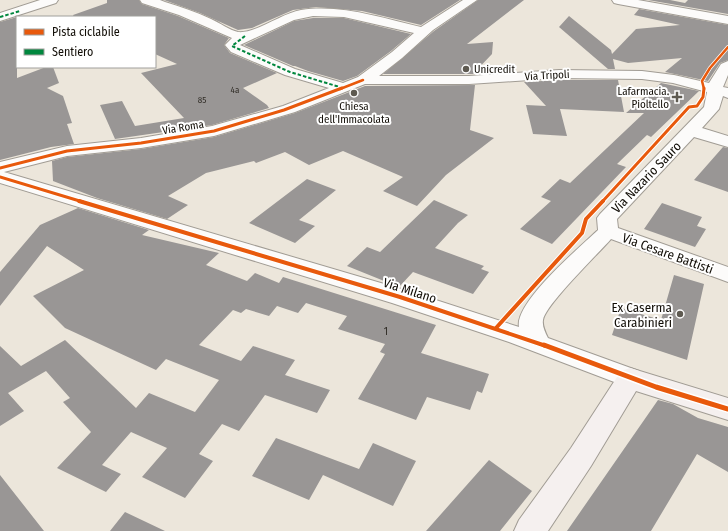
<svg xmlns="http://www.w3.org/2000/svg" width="728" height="531" viewBox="0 0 728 531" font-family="'Fira Sans Condensed',sans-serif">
<rect width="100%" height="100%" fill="#ece6db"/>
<path fill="#999695" d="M107,0H139L142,4L178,16L229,38L224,45L230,53L277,73L243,88L267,105L269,108L212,125L115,139L100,105L122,101L135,126L184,118L141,73L177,64L155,54V17H74L73,15L107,3Z
M164,0H460L421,25L362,11L316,7L293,10L252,28L238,30L200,13Z
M478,0H524L467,44L493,42L492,54L473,74H383L434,31Z
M648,0H670L685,3L688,0H728V14Z
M639,9L728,25V60L720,63L708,81L665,72L682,58L628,63L613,59L615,69H608L559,27L569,16L611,50L612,54L636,29L680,25L634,15Z
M17,17V78L46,67H53L59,83L47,88L63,96L72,123L67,124L74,144L51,147L0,160V22Z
M313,18H344L411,34L391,51L357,76L343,81L308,71L295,66H293L244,45L294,21Z
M561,80H618L624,112L560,109L567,136L533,134L526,105L546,106L524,82Z
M661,83L699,91L651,137L647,135L617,164L626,167L552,244L520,229L551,201L541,197L560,179L570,183L644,113H626Z
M475,85L470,130L494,138L446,175L417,206L383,191L403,177L343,151L309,165L285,152L256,163L254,161L206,173L168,196L188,205L167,219L97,198L53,181L52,161L67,157L141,149L214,137L295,113L365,86Z
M723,147L728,148V192L694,180Z
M307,179L336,190L299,220L315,226L295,243L249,223Z
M434,200L468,215L458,223L435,248L484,266L481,269L489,272L473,294L413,272L399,287L347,266L367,247L380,252Z
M662,203L702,217L697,226L706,229L695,247L644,229Z
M78,208L149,230L142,235L219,253L206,265L247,281L255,273L279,283L283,277L436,325L421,353L489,374L482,393L477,391L470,410L427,397L416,420L358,399L385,354L380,352L385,344L338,329L347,316L306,303L298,313L277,306L269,316L246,309L241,313L233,310L199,345L241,361L253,346L295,360L285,375L330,390L317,413L265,395L239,431L222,424L199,454L213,461L185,498L142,477L167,448L131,432L102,465L121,474L106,492L57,468L91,432L63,402L70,398L46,371L8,393L24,411L0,426V346L21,366L65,340L136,408L149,393L195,412L219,380L166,359L156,370L65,328L33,296L84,270L47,246L0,306V272L40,225Z
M674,275L704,284L687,360L612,335L621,308L661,320Z
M658,400L673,404L698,418L728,427V472L697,454L651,531H567Z
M276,438L359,469L373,443L416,461L393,506L323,475L309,500L252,476Z
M489,460L532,491L500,531H426Z
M0,475L44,531H0Z
M125,512L165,531H110Z"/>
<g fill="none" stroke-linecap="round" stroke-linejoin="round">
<g stroke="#a19c94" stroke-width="2">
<path id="street" d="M40,0H58L56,3L0,21V13Z
M140,0H160L165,2C181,7 196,12 211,19C220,23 229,30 238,32C255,34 282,13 301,10C341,4 382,18 421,27L463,0H477L433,30L402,58L379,76H469L559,70L642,71L674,75L709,83L721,64L728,61V75L723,87L728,88V98L723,96L719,109L702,128L728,136V147L694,137L617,219L618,228L728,267V282L611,239C599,253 545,305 543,320C542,326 545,332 548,338L639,371L643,378L639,385L630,388L509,342L392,303L0,183V162L67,146L141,138L212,126L283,106L329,88L285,75L231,52L225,45L232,38L179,15L142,3ZM313,16L344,17L414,33L392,52L358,77L343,83L295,69L240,45L294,20ZM559,78L642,79L673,83L707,92L704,107L600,214L597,218L598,230C580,247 514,303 519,327L408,291L4,172L67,156L141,148L214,136L295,112L365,84H469Z
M612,0H638L728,16V24L618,4L614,3Z"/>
</g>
<g stroke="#a19c94" stroke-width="2">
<path id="secondary" d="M630,368L728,398V420L636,391L591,466L548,531H514L519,520L571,448L621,371Z"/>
</g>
<use href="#street" fill="#fcfbfa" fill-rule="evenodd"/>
<use href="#secondary" fill="#f5f0ef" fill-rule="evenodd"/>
<path stroke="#00873e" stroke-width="2" stroke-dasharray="3.5 2" stroke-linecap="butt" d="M0,17L20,11
M245,36L232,46L290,72L343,88"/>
<g stroke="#fff" stroke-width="4">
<path id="cycleway-far3" d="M340,89L363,80
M704,89L702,81L710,68L728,47"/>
</g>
<g stroke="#fff" stroke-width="5">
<path id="cycleway-far2" d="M0,168L67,151L141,143L214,131L284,110L342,88
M0,177L83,202
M602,202L689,107L697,106L703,97L704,88"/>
</g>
<g stroke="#fff" stroke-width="6">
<path id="cycleway-far1" d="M79,201L400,297L546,346
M496,328L582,233L586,219L603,201"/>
</g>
<g stroke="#fff" stroke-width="8">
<path id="cycleway" d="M544,345L656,387L728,409"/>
</g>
<use href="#cycleway-far3" stroke="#e8590c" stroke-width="2.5"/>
<use href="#cycleway-far2" stroke="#e8590c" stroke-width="3"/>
<use href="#cycleway-far1" stroke="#e8590c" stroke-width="4"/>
<use href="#cycleway" stroke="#e8590c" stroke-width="5"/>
</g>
<g fill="#5e5a51" stroke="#fff" stroke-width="1.5">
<circle cx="466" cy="69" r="4"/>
<circle cx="354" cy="93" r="4"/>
<path d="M675 91h4v4h4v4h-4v4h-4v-4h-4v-4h4z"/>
<circle cx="680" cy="314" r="4"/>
</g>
<g text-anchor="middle" stroke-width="4" stroke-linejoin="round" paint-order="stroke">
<g font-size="9" fill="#34302a">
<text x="235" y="93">4a</text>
<text x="202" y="103">85</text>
</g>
<g font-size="11" fill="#120e07" stroke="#fff" text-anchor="start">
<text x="474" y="73">Unicredit</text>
<text x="669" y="95" text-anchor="end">Lafarmacia.<tspan x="669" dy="13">Pioltello</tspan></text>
<text x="354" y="110" text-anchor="middle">Chiesa<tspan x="354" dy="13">dell'Immacolata</tspan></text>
</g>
<g font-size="11" fill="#120e07" stroke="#fff">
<text transform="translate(547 75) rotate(-3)" y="4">Via Tripoli</text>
<text transform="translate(183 127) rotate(-9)" y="4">Via Roma</text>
</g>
<g font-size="11" fill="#34302a">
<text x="386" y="335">1</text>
</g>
<g font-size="13" fill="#120e07" stroke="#fff">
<text transform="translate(646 177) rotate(-46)" y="5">Via Nazario Sauro</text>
<text transform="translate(668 253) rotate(20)" y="5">Via Cesare Battisti</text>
<text transform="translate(410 290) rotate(18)" y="5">Via Milano</text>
</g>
<g font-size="13" fill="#120e07" stroke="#fff" text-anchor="end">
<text x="672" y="312">Ex Caserma<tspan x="672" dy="15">Carabinieri</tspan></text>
</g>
</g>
<rect x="16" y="16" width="140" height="52" fill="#ffffff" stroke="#a09f9c"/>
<rect x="24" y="29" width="20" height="6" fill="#e8590c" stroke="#a09f9c"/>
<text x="52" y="36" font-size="12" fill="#120e07">Pista ciclabile</text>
<rect x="24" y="49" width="20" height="6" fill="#00873e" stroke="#a09f9c"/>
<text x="52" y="56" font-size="12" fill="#120e07">Sentiero</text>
</svg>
